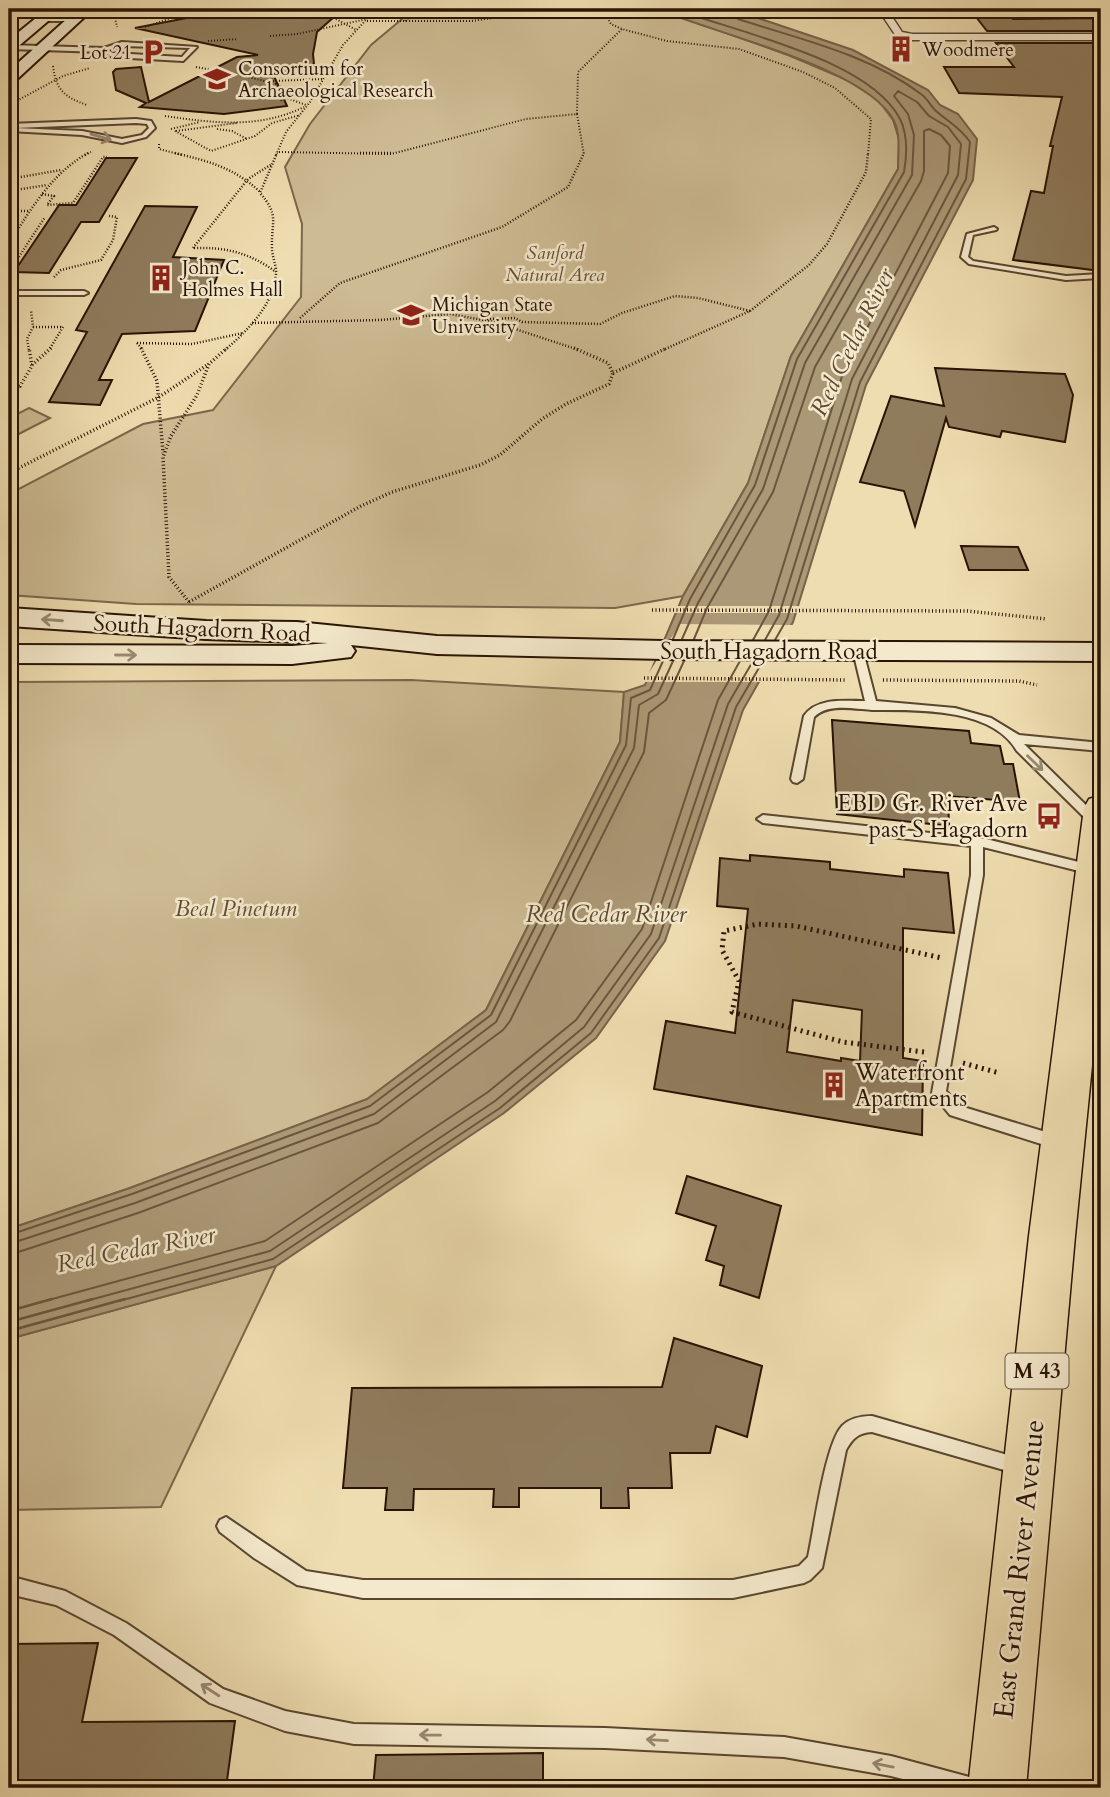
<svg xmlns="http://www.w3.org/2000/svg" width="1110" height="1797" viewBox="0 0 1110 1797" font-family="Cardo,serif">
<rect width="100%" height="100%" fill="#eeddb0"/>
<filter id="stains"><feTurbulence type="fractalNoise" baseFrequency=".00286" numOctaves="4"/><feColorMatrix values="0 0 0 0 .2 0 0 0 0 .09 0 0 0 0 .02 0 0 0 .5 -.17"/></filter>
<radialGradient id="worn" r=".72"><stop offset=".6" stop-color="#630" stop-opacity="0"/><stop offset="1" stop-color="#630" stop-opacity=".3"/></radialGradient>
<path fill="#cdbb93" stroke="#7b674c" stroke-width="2" d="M414,9H658L788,55L847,80L878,100L893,120L899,139L898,169L791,356L748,483L683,596L615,608L136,604L9,595V494L143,424L213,410L301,297L302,224L285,167L310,124L371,45Z
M29,408L50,418L9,439V418Z
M411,680L624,692L620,742L486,1010L368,1099L130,1188L9,1229V682Z
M276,1266L161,1507L9,1510V1339Z"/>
<path fill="#ab9876" stroke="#776348" stroke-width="2" d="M658,9H731L853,50L928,90L940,105L958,114L977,139L973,180L866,385L793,622L743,710L665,941L596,1038L504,1113L276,1266L9,1339V1229L130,1188L367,1099L486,1010L620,742L624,692L645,685L683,596L748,483L791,356L898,169C898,153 901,136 894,121C867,67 714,34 658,9Z"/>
<path fill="#eeddb0" d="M676,606H802L800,613H672Z
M680,624L796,625L763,682H643Z"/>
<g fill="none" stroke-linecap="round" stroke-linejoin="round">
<path stroke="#6a563d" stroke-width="2" d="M732,9L738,19C799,39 868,54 921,94C927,98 930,105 935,110C948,122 960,127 970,142L966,179L860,382L787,619L775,640
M673,639L690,599L755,485L797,359L904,172C907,155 908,135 900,119C869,59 736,32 675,9
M682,639L698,603L763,489L805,363L912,175L914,135L908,114L894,96L898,91L917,102L929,116L948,127L961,144L958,175L852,379L779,615L765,640
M694,639L707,608L773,492L815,367L921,181L924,171V131L929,129L941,135L950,146L948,173L842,376L769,611L753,640
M9,1235L132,1194L370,1106L491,1015L626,745L631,698L650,690L663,661
M9,1244L135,1203L374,1114L496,1022L634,748L639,705L658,694L673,661
M9,1255L138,1213L378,1123L503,1030L510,1021L644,752L649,713L666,700L684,661
M45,1301L265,1241L488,1092L576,1020L642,929L718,700L740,661
M86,1301L270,1251L495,1101L584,1027L651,934L728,704L753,661
M119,1301L273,1259L500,1108L591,1033L659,938L736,707L763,661"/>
<path stroke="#6a563d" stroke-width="2.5" d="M9,1311L52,1299
M9,1322L93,1299
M9,1331L125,1299"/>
</g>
<path fill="#8f7c5d" stroke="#291304" stroke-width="2" fill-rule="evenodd" d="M233,9H343L317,32L313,54L314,64L273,74L287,106L224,114L140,107L146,103L116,90L113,72L116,69L141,67L149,102L237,57L258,55L135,28Z
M1008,12L1013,19L1101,18V31H987L973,13Z
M996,43H1101V271L1013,260L1031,191L1044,193L1053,146H1050L1062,97L959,93L944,67H1014Z
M106,158H137L99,222H81L49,273L14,272L59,205H76Z
M145,206L197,207L173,257L224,260L195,331L122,334L99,380H112L100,405L49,402L87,332L76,330Z
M935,368L1065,374L1073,395L1065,442L1002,431L1000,437L949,427L946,418L915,526L904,491L860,482L891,396L944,406Z
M961,546L1018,547L1028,570H969Z
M832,720L969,731L971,743L1000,746L1004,764H1013L1020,802L948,796L949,826L837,814Z
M750,855L830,862V869L904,877V869L948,873L954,933L903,928V1058L923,1061L922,1135L654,1089L666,1021L735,1033L748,909L717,906L720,858L750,861ZM793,1000L862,1010L860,1061L841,1058V1061L787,1052Z
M687,1176L781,1206L759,1298L720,1285L724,1266L706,1260L716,1226L676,1213Z
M674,1338L762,1366L747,1437L716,1426L710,1453H670L672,1488H628L629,1508H601V1488H519V1507H493L494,1489H414L413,1510H385L387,1488H343L352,1388L662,1387Z
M98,1643L82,1722L235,1721L226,1788H66L67,1784H9V1644Z
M543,1753V1788H373L376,1755Z"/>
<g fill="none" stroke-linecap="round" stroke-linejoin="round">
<g stroke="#5a462f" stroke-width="4">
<path id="lane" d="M38,19H73L76,21H40Z
M122,42L197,47L183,61L112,57L103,52L9,49V45L104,48ZM122,46L190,48L182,57L113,53L108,50Z
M136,119L151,121L155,128L146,137L122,143L82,135L9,131V124ZM136,123L147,124L149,128L142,135L122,139L82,131L15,128Z
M994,227L997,229L996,230L973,235L968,257L973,261L1066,276L1101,274V278L1066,280L969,264L961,257L967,234Z
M9,291H84L88,293L84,295H9Z
M858,648L863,651L876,701L955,708L991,718L1019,735L1101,743V751L1024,744L1098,817L1100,820L1098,823H1090L1017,751C992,707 915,710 872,710C854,709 828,703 814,717L803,779L797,783L793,782L791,779L804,716C817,697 845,701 865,701L853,651Z
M763,815L986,839L1095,866L1097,869L1095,872L1091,874L983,847V875L946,1091L960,1106L1062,1137L1064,1142L1062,1147L1057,1149L950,1115L932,1093L971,875V846L763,823L757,819Z
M872,1416L1018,1458L1024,1460L1026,1466L1024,1472L1018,1474L872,1432C858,1433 853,1438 846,1450L822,1568L810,1580L804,1583L733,1598H363L297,1585L254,1558L220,1532L217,1526L220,1520L226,1517L306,1571L363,1580H733L799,1566L808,1557C814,1530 825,1444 842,1426C850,1418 861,1416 872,1416Z
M9,1576L65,1591L126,1623L223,1689L285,1711L354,1724L605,1728L784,1737L891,1756L973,1778L980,1781L983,1788H938L891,1776L784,1757L605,1748L354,1744L285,1731L210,1703L114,1635L56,1605L9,1594Z"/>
</g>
<g stroke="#5a462f" stroke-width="3">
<path id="street" d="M878,9H887L902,32L912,34H1101V40H912L896,36Z"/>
</g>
<g stroke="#291304" stroke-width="4">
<path id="secondary" d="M47,9L61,10L14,50L9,51V40Z
M78,9H93L14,82L9,83V71Z
M9,608L206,621L297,622L437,636L663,641L1101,643V661L663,659L437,654L351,645L355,651L351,657L292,664L9,663V645L292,646L328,643L206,639L9,626Z"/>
</g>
<g stroke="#291304" stroke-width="3">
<path id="primary" d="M1101,795V975L1075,1236L1026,1788H968L1029,1236L1084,808L1089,799Z"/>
</g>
<path stroke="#291304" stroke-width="2" stroke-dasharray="1 2" stroke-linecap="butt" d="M113,9L117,27
M596,9L604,12L611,24L622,29L667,41L739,49L803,72L835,88L871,119L868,155
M336,19L356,30
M367,21H472L554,9
M405,21L419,9
M145,27L197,9
M270,36L297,34L367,19
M208,41L238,39
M53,66C56,90 64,97 87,105
M196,67L212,70
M240,75L280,85L284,97L318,88
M273,81L324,79
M281,101L284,97L306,105
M9,105L63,76L90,68
M577,114L584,155
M165,116C213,123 259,129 304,107
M171,129L200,122
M217,129L232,131L247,139
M175,131L211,151L255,136L272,123L300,115
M176,131L237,123
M159,144V149L182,155
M279,152L391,154L526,119L577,114L578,72L622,29
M85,155L91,152
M276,155L286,132L310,102L343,45L376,9"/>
<path stroke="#291304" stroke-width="2.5" stroke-dasharray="1 2" stroke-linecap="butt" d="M175,153C208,161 235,168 260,192
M360,153H393
M9,179L61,170
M9,191L47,185
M42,194L54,196L47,205L73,203L103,157H107
M9,211H30
M9,243C32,208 51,174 88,153
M193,248L248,179L272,164
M194,248C226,247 250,253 276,272
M9,272L45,217
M54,277L61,270L101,260L113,240L117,217L109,216
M750,311L809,265L827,244L866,172L868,153
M300,318L340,283L502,227L568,187L584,153
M487,319L515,318L522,322L600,324L622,313L675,296L698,298L750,311L663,350
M252,323L380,320L450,314L494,322L579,350
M33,327H63L49,350
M137,343L143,350
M137,343L192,344L243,333
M29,350L27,339L33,327L31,310
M225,350C247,331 277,302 276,270C275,262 272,255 272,248C271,221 280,216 260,193L277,153"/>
<path stroke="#291304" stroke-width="3.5" stroke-dasharray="1 2.5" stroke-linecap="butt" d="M141,348L157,381L163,453
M32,365L51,348
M613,373L667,348
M9,385L20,386L32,366L29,348
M9,473L159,397L207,365
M189,602L361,506L392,492L480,465L500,455L542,419L566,404L609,384L613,373L608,363L574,348
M189,602L169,577L163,457L171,436L197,395L209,364L227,348
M652,610L967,611L1047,619
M644,678L846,680
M883,680L1019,681L1037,685"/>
<path stroke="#291304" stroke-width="5" stroke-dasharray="2 4.5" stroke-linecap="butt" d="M924,1052L843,1042L732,1012L739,981L722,950L724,931L758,924L796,926L942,958
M963,1063L999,1073"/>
<use href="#lane" fill="#f4e9cc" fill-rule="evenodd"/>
<use href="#street" fill="#f4e9cc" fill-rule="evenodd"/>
<use href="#secondary" fill="#f4e9cc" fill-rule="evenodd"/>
<use href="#primary" fill="#eeddb0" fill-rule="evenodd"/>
</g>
<defs><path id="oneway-shaft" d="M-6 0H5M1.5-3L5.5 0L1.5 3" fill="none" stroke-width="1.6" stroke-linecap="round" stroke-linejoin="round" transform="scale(1.75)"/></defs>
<g stroke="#998972">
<use href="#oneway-shaft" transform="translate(101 137) rotate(16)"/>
<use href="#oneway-shaft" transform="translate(52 620) rotate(-176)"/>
<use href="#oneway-shaft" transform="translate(126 655)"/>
<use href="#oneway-shaft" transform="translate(1035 763) rotate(44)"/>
<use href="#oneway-shaft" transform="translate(210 1690) rotate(-147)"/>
<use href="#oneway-shaft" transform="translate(430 1735) rotate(-179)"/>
<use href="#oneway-shaft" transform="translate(657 1740) rotate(-177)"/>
<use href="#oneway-shaft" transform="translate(883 1765) rotate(-169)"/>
</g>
<defs>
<g id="building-bare" transform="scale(2.1)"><path d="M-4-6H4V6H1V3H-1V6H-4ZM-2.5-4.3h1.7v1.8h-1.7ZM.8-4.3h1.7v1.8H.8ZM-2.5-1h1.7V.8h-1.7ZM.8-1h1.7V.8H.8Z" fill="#8f2418" stroke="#f4e9cc" stroke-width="2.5" paint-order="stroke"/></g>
<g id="parking-bare" transform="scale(2.1)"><path d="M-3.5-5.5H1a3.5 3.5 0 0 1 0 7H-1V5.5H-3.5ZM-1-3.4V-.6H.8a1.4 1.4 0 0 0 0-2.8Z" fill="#8f2418" stroke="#f4e9cc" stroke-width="2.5" paint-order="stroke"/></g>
<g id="school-bare" transform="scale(2.1)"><path d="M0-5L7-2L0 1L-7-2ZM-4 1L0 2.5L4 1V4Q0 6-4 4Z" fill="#8f2418" stroke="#f4e9cc" stroke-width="2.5" paint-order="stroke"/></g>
<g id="university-bare" transform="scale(2.1)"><path d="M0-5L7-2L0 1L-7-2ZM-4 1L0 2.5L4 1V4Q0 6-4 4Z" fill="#8f2418" stroke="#f4e9cc" stroke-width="2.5" paint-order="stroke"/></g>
<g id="bus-bare" transform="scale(2.1)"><path d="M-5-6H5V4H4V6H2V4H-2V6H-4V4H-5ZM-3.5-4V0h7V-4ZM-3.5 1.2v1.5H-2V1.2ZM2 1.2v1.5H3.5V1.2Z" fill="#8f2418" stroke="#f4e9cc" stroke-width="2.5" paint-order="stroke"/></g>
</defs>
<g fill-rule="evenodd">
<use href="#building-bare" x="901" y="49"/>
<use href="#parking-bare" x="153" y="52"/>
<use href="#school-bare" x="217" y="79"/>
<use href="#building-bare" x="161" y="278"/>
<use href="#university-bare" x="411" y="315"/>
<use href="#bus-bare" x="1049" y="816"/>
<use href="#building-bare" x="834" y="1085"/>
</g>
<g text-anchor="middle" stroke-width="5" stroke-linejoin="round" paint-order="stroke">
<g font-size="19" fill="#291304" stroke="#f4e9cc" text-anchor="start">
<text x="922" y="56">Woodmere</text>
<text x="132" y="59" text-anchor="end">Lot 21</text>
<text x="238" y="75">Consortium for<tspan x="238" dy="22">Archaeological Research</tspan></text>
<text x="182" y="274">John C.<tspan x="182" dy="22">Holmes Hall</tspan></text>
<text x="432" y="311">Michigan State<tspan x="432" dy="22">University</tspan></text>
</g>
<g font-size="19" font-style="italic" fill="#624e36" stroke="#f4e9cc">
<text x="555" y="259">Sanford<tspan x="555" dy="22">Natural Area</tspan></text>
</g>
<rect fill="#f4e9cc" stroke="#665340" stroke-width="2" x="1005.5" y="1353.5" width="63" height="35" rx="5"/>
<g font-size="21" font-weight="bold" fill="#291304">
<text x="1037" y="1378">M 43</text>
</g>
<g font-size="23" fill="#291304" stroke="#f4e9cc">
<text transform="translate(202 628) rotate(3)" y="8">South Hagadorn Road</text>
<text x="769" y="659">South Hagadorn Road</text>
</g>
<g font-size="23" fill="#291304" stroke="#f4e9cc" text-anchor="end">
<text x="1028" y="811">EBD Gr. River Ave<tspan x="1028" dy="26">past S Hagadorn</tspan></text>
<text x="855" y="1080" text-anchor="start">Waterfront<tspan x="855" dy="26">Apartments</tspan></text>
</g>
<g font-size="23" font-style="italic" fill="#624e36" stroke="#f4e9cc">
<text x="236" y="916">Beal Pinetum</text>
</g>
<g font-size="24" font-style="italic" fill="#5d4832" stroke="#f4e9cc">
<text transform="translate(852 342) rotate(-64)" y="8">Red Cedar River</text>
<text x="606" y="922">Red Cedar River</text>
<text transform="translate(136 1249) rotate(-11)" y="8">Red Cedar River</text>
</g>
<g font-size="28" fill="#291304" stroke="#f4e9cc">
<text transform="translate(1018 1569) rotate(-84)" y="10">East Grand River Avenue</text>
</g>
</g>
<rect width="1110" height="1797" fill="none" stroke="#eeddb0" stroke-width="35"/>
<rect x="10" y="10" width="1089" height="1776" fill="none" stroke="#291304" stroke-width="3.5"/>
<rect x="18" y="18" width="1075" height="1762" fill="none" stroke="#291304" stroke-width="2"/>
<rect width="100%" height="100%" filter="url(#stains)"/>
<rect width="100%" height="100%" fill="url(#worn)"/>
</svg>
